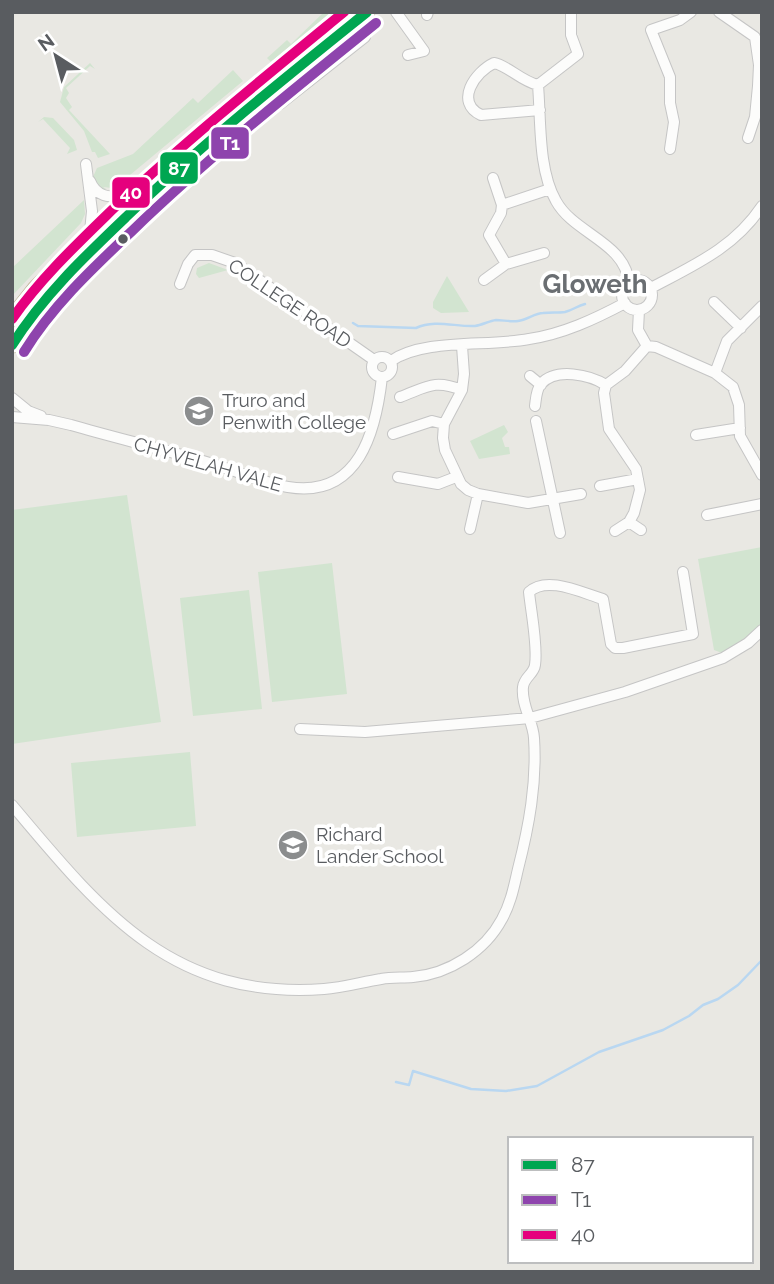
<svg xmlns="http://www.w3.org/2000/svg" width="774" height="1284" viewBox="0 0 774 1284" font-family="Raleway,sans-serif">
<rect width="100%" height="100%" fill="#e9e8e3"/>
<path fill="#d2e4d0" d="M324,12H331L271,62L267,58L287,40L291,44Z
M90,63L95,69L90,66L66,88L69,93L66,98L72,107L69,110L110,154L98,158L95,152H92L84,131L60,102L64,87Z
M233,70L243,81L118,185L112,188L103,187L106,189L103,192L92,179L97,168L133,154L193,98L198,103Z
M44,117L53,118L74,140L77,150L67,154L70,148L43,119L38,122Z
M84,200L85,214L81,223L12,296V268Z
M209,263L228,270L199,278L196,274L197,268Z
M447,276L469,312L441,313L433,308V302Z
M504,425L508,432L502,438L505,447H509L510,454L479,459L470,441Z
M127,495L161,722L12,744V510Z
M762,547V627L722,653L714,650L698,559Z
M332,563L347,694L272,702L258,572Z
M249,590L262,709L193,716L180,598Z
M190,752L196,826L77,837L71,763Z"/>
<g fill="none" stroke-linecap="round" stroke-linejoin="round">
<path stroke="#b9d7f1" stroke-width="2.5" d="M353,323L358,326L416,328C435,319 455,327 475,326C482,325 489,321 496,320C503,320 510,322 518,321C527,320 535,313 543,313C551,312 558,313 565,312C573,310 577,306 585,304
M396,1082L409,1085L413,1071L471,1089L506,1091L537,1086L599,1052L663,1030L689,1016L703,1005L718,999L738,985L762,960"/>
<g stroke="#c5c5c5" stroke-width="12">
<path id="minor" d="M396,12L424,51L408,55
M571,12V35L578,54L538,85C541,120 538,170 556,201C574,234 625,242 629,283
M719,12L755,37L759,65L758,86H762
M427,15L428,12
M538,85C521,81 507,65 494,63C475,72 454,102 481,115L540,110
M269,92L280,104L365,37L354,23
M748,138L755,117L758,86
M670,149L674,122L670,103V77L651,30L680,20L691,12
M86,164L92,211L90,232
M493,178L502,205L550,189
M90,181C97,198 110,197 126,197
M502,205L501,213L489,235L506,264L544,253
M484,280L506,264
M622 295a15 15 0 1 1 30 0a15 15 0 1 1-30 0Z
M180,284L188,264L195,255H212L235,263L374,360
M651,288C694,265 734,248 762,206
M714,302L741,328
M639,310L638,330L647,346L656,347L715,373L733,387L739,405L740,436L762,475
M462,346L464,374L462,390L444,424L443,438L445,450L461,484L468,490L478,494L528,503L581,494
M372 367a10 10 0 1 1 20 0a10 10 0 1 1-20 0Z
M391,361C424,338 488,347 529,339C563,334 595,319 625,303
M715,373L727,341L762,306
M530,376L541,385
M400,397C427,387 434,379 462,390
M12,398L28,411L41,416
M535,406C536,399 536,390 541,384C556,367 590,375 606,385
M12,417L49,420L71,425C119,439 168,450 216,465C240,472 263,483 288,487C359,499 376,431 382,377
M536,421L560,533
M393,434L432,421L444,424
M696,435L740,428
M398,477L438,484L456,477
M600,486L638,479
M707,515L762,504
M629,522L641,530
M470,529L478,494
M615,531L629,522L634,513L640,490L636,469L609,429L604,393L606,385L625,371L647,346
M300,729L365,732L530,718L625,692L723,658L748,643L762,630
M12,805C101,911 172,1000 324,989C343,988 362,982 381,979C392,977 402,978 413,977C449,974 485,951 502,919C511,903 514,886 518,869C529,826 537,783 534,738C533,721 521,705 523,687C524,677 534,674 535,665C538,646 531,612 529,592C547,575 582,593 603,599L611,644L615,648H623L693,634L683,572"/>
</g>
<g stroke="#bcb294" stroke-width="17">
<path id="highway" d="M12,318L35,289L126,197L348,12
M12,345C37,302 74,267 109,233C190,154 279,83 367,12"/>
</g>
<use href="#minor" stroke="#fcfcfb" stroke-width="10"/>
<use href="#highway" stroke="#edebe0" stroke-width="14"/>
<g stroke="#fff" stroke-width="16">
<path id="bus-1" d="M12,345C43,296 84,257 126,217C202,144 285,78 367,12"/>
</g>
<g stroke="#fff" stroke-width="16">
<path id="bus-2" d="M24,352C53,305 93,268 133,230C210,156 293,90 376,23"/>
</g>
<g stroke="#fff" stroke-width="16">
<path id="bus-3" d="M12,319C41,278 77,244 113,209C187,140 266,76 344,12"/>
</g>
<use href="#bus-1" stroke="#00a651" stroke-width="10"/>
<use href="#bus-2" stroke="#8e44ad" stroke-width="10"/>
<use href="#bus-3" stroke="#e5007d" stroke-width="10"/>
</g>
<defs>
<g id="university-disc" transform="scale(1.575)"><circle r="9.5" fill="#8b8d8e" stroke="#fff"/><path d="M0-5L7-2L0 1L-7-2ZM-4 1L0 2.5L4 1V4Q0 6-4 4Z" fill="#fff"/></g>
<g id="school-disc" transform="scale(1.575)"><circle r="9.5" fill="#8b8d8e" stroke="#fff"/><path d="M0-5L7-2L0 1L-7-2ZM-4 1L0 2.5L4 1V4Q0 6-4 4Z" fill="#fff"/></g>
</defs>
<g fill-rule="evenodd">
<use href="#university-disc" x="199" y="411"/>
<use href="#school-disc" x="293" y="845"/>
</g>
<circle fill="#595c60" stroke="#fff" stroke-width="2.5" cx="123" cy="239" r="6"/>
<g text-anchor="middle" stroke-width="7" stroke-linejoin="round" paint-order="stroke">
<g font-size="19" fill="#595c60" stroke="#fff">
<text transform="translate(290 303) rotate(34)" y="7">COLLEGE ROAD</text>
<text transform="translate(208 464) rotate(16)" y="7">CHYVELAH VALE</text>
</g>
<g font-size="19" fill="#595c60" stroke="#fff" text-anchor="start">
<text x="222" y="407">Truro and<tspan x="222" dy="22">Penwith College</tspan></text>
<text x="316" y="841">Richard<tspan x="316" dy="22">Lander School</tspan></text>
</g>
<g font-size="26" font-weight="bold" fill="#6a6e72" stroke="#fff">
<text x="595" y="293">Gloweth</text>
</g>
</g>
<g stroke="#fff" stroke-width="2.5">
<rect x="210" y="126" width="40" height="34" rx="7" fill="#8e44ad"/>
<rect x="159" y="151" width="40" height="34" rx="7" fill="#00a651"/>
<rect x="111" y="176" width="40" height="33" rx="7" fill="#e5007d"/>
</g>
<g font-size="19" text-anchor="middle" font-weight="bold" fill="#fff">
<text x="230" y="150">T1</text>
<text x="179" y="175">87</text>
<text x="131" y="199">40</text>
</g>
<rect width="774" height="1284" fill="none" stroke="#595c60" stroke-width="28"/>
<rect x="508" y="1137" width="245" height="126" fill="#ffffff" stroke="#bdbebf" stroke-width="2"/>
<rect x="522" y="1160" width="35" height="10" fill="#00a651" stroke="#bdbebf" stroke-width="2"/>
<text x="571" y="1172" font-size="21" fill="#595c60">87</text>
<rect x="522" y="1195" width="35" height="10" fill="#8e44ad" stroke="#bdbebf" stroke-width="2"/>
<text x="571" y="1207" font-size="21" fill="#595c60">T1</text>
<rect x="522" y="1230" width="35" height="10" fill="#e5007d" stroke="#bdbebf" stroke-width="2"/>
<text x="571" y="1242" font-size="21" fill="#595c60">40</text>
<g transform="translate(56 56) rotate(324)" stroke="#ffffff" stroke-width="5" paint-order="stroke">
<path d="M0-5L12 26L0 18L-12 26Z" fill="#595c60"/>
<text y="-10" font-size="19" font-weight="bold" text-anchor="middle" fill="#595c60">N</text>
</g>
</svg>
